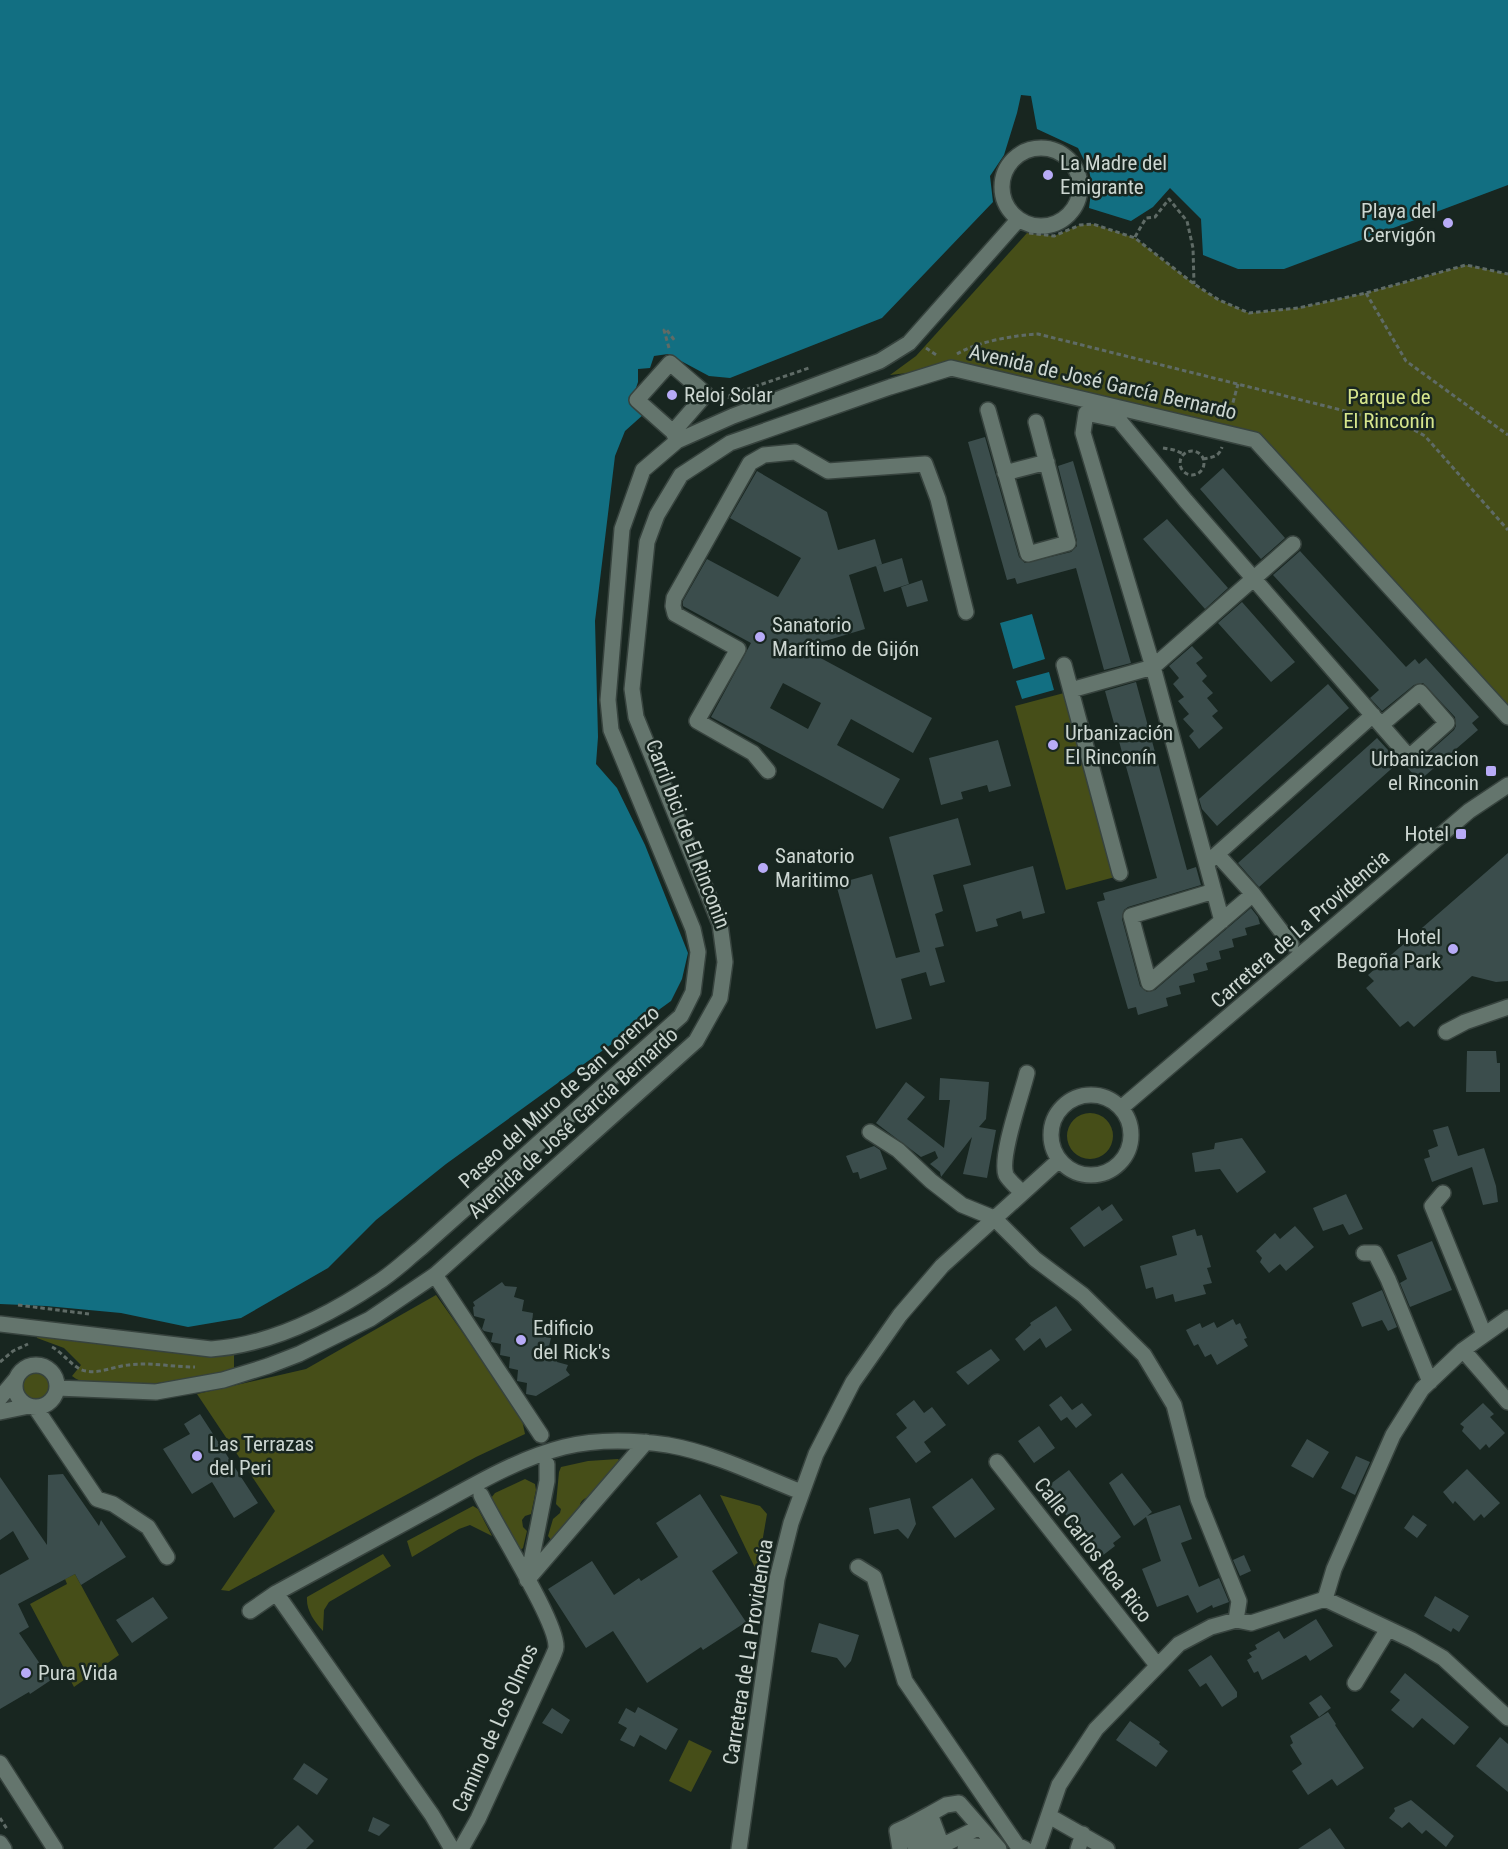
<svg xmlns="http://www.w3.org/2000/svg" width="1508" height="1849" viewBox="0 0 1508 1849" font-family="'Roboto Condensed',sans-serif">
<rect width="100%" height="100%" fill="#182620"/>
<path fill="#464e18" d="M1093,224L1135,238L1194,284L1219,300L1249,313L1298,308L1366,293L1466,265L1508,274V717L1255,440L951,368L890,375L916,356L1027,233L1054,236L1080,225Z
M1064,693L1115,877L1066,890L1015,706Z
M1067 1136a23 23 0 1 1 46 0a23 23 0 1 1-46 0Z
M436,1295L521,1415L525,1434L476,1457L229,1591L221,1590L275,1511L197,1394L306,1369Z
M37,1335L211,1357L234,1353V1370C202,1377 97,1398 72,1376L81,1365L64,1348L37,1338Z
M14 1385a21 21 0 1 1 42 0a21 21 0 1 1-42 0Z
M618,1459L620,1461L593,1497C587,1497 583,1498 580,1504L582,1510L552,1541L548,1536L553,1519L560,1513L561,1509L556,1504L559,1472L561,1467L588,1461Z
M525,1479L535,1484L536,1490L531,1514L525,1516L522,1520L523,1527L527,1531L523,1548L519,1551L492,1503L491,1498L495,1493Z
M720,1495L760,1506L767,1514L757,1572Z
M473,1506L478,1509L492,1536L470,1525L459,1529L412,1557L407,1541Z
M383,1554L391,1566L329,1602L324,1610L323,1631C314,1621 306,1610 307,1597Z
M75,1574L119,1655L74,1687L30,1604L67,1584L65,1579Z
M689,1740L712,1751L691,1792L669,1781Z"/>
<path fill="#126f82" d="M0,0H1508V185L1284,269H1238L1203,255L1201,219L1170,188L1153,207L1131,221L1089,208L1092,185L1089,170L1078,148L1037,129L1031,96L1021,95L1017,113L1004,155L990,176L993,202L882,318L730,378L709,376L668,354L654,356L650,368L638,369V382L633,397L644,414L625,431L615,456L595,621L598,737L596,764L617,788L645,845L688,953L682,979L671,1001L446,1164L376,1220L328,1268L241,1318L188,1327L121,1313L46,1306L0,1304Z
M1032,614L1045,659L1013,669L1000,623Z
M1049,672L1054,690L1022,699L1016,681Z"/>
<path fill="#3b4d4c" fill-rule="evenodd" d="M985,437L1019,557L1025,563L1071,552L1077,546V541L1058,466L1073,461L1131,663L1104,670L1076,568L1017,584L1015,578L1007,580L968,442Z
M1223,468L1285,538L1261,559L1200,489Z
M757,471L827,512L838,550L875,539L882,564L849,575L865,629L802,648L932,718L913,753L851,719L837,745L900,779L883,809L711,717L751,643L683,606V601L707,559L778,597L801,558L730,518ZM783,683L821,703L808,729L770,708Z
M1167,519L1228,588L1205,609L1143,539Z
M1300,551L1406,667L1415,659L1419,664L1426,658L1479,717L1472,723L1478,730L1419,781L1406,766L1416,764L1454,730L1456,726L1455,717L1423,683L1414,685L1382,711L1370,698L1379,690L1273,575Z
M902,558L909,584L884,592L876,566Z
M922,580L928,601L907,607L901,587Z
M1242,602L1295,662L1271,682L1218,623Z
M1192,646L1203,658L1196,663L1207,676L1202,681L1213,693L1207,698L1218,711L1212,716L1223,728L1199,749L1189,736L1194,731L1183,719L1189,714L1178,701L1184,697L1173,684L1179,678L1169,666Z
M1136,682L1187,870L1196,867L1201,885L1128,907L1124,910L1122,919L1140,986L1147,992L1155,990L1251,908L1258,917L1260,924L1245,928L1247,935L1232,939L1234,947L1219,951L1221,959L1206,963L1208,970L1193,974L1195,982L1179,986L1181,994L1166,998L1168,1006L1138,1015L1136,1007L1128,1009L1097,902L1105,900L1103,893L1157,878L1105,691Z
M1328,684L1349,708L1217,826L1202,809L1199,799Z
M1377,738L1399,762L1259,887L1238,863Z
M998,740L1011,786L989,792L987,785L961,792L963,799L941,805L929,758Z
M958,818L971,865L933,875L943,911L935,914L944,946L935,948L945,982L930,986L926,972L901,979L912,1019L876,1029L836,884L872,874L896,958L920,952L889,837Z
M1508,853V981L1496,982L1472,976L1414,1027L1408,1021L1400,1027L1366,988L1374,981L1368,975Z
M1033,866L1045,913L1023,919L1021,911L996,919L998,926L976,932L963,885Z
M1467,1051H1496L1497,1063H1500V1092H1466Z
M940,1078L989,1082L986,1119L979,1127L996,1130L987,1178L963,1174L972,1137L941,1177L940,1172L930,1164L938,1158L935,1151L921,1157L876,1123L906,1082L925,1097L907,1119L944,1148L950,1100H939Z
M1448,1126L1458,1156L1484,1148L1496,1186L1498,1202L1483,1205L1472,1167L1432,1182L1424,1159L1430,1157L1428,1150L1438,1146L1433,1130Z
M1242,1138L1266,1172L1237,1193L1220,1169L1195,1172L1192,1153L1214,1149L1215,1143Z
M874,1146L880,1150L887,1169L860,1179L858,1172L853,1173L846,1156Z
M1346,1194L1363,1229L1349,1235L1343,1224L1323,1231L1313,1208Z
M1112,1204L1123,1220L1084,1247L1070,1228L1099,1206L1102,1211Z
M1295,1226L1314,1247L1286,1271L1280,1264L1269,1273L1260,1262L1262,1258L1256,1251L1275,1233L1280,1239Z
M1195,1229L1197,1236L1202,1235L1211,1267L1207,1268L1212,1283L1203,1285L1206,1294L1175,1302L1173,1294L1156,1299L1153,1287L1146,1289L1140,1266L1177,1255L1172,1236Z
M1432,1241L1452,1290L1410,1307L1400,1283L1407,1279L1397,1255Z
M502,1282L505,1286L517,1287L514,1297L524,1300L522,1311L533,1313L532,1324L543,1326L541,1336L551,1338L548,1350L559,1351L557,1362L568,1365L566,1370L570,1375L536,1396L526,1394L527,1383L517,1381L518,1370L509,1368L510,1357L500,1355L501,1344L491,1342L493,1333L484,1331L482,1329L485,1319L474,1316L473,1307L475,1306L473,1302Z
M1382,1290L1397,1327L1388,1331L1382,1320L1362,1327L1352,1303Z
M1056,1306L1072,1330L1046,1348L1040,1338L1024,1351L1015,1339L1031,1325L1030,1323Z
M1233,1319L1236,1325L1240,1323L1247,1338L1244,1339L1248,1346L1217,1365L1211,1354L1205,1357L1198,1344L1194,1346L1186,1330L1200,1323L1202,1328L1214,1322L1217,1328Z
M991,1349L1000,1360L968,1385L956,1372Z
M1061,1396L1072,1410L1082,1403L1092,1415L1076,1428L1067,1417L1061,1421L1049,1405Z
M914,1400L924,1413L932,1407L946,1425L924,1442L931,1452L916,1463L896,1437L907,1428L896,1414Z
M1483,1403L1494,1414L1490,1417L1505,1433L1489,1448L1486,1444L1480,1450L1462,1431L1464,1427L1460,1424Z
M200,1414L258,1503L234,1518L212,1482L192,1494L163,1449L190,1434L184,1424Z
M1039,1426L1055,1448L1034,1463L1018,1441Z
M1307,1439L1329,1452L1313,1478L1291,1466Z
M1356,1456L1370,1462L1355,1495L1341,1488Z
M1467,1469L1500,1503L1484,1518L1481,1514L1474,1521L1455,1501L1453,1504L1443,1492Z
M1069,1470L1121,1537L1113,1543L1115,1546L1102,1556L1096,1548L1093,1550L1045,1488Z
M1122,1473L1152,1512L1147,1516L1180,1505L1192,1539L1181,1543L1199,1587L1219,1578L1229,1602L1213,1608L1212,1605L1197,1613L1188,1595L1157,1607L1142,1569L1161,1561L1146,1517L1134,1526L1109,1483Z
M63,1474L99,1526L101,1520L126,1557L81,1585L75,1574L18,1604L29,1627L19,1633L51,1680L30,1694L29,1692L0,1709V1575L29,1559L13,1531L0,1540V1477L47,1545L48,1475Z
M972,1478L995,1509L955,1538L932,1507Z
M700,1494L738,1553L712,1571L746,1622L703,1650L701,1647L647,1683L613,1631L586,1648L548,1589L592,1561L614,1595L639,1578L641,1581L678,1557L656,1523Z
M910,1498L916,1524L908,1539L898,1529L874,1534L869,1508Z
M1413,1515L1427,1525L1417,1538L1404,1528Z
M1244,1555L1251,1571L1240,1576L1233,1560Z
M1435,1596L1469,1616L1459,1632L1453,1628L1451,1632L1424,1616Z
M153,1597L168,1618L132,1643L116,1620Z
M1316,1619L1333,1646L1310,1661L1306,1655L1262,1680L1258,1671L1254,1673L1247,1660L1252,1657L1249,1653L1257,1649L1255,1645L1279,1631L1284,1639Z
M819,1623L859,1635L851,1661L845,1668L837,1658L811,1652Z
M1211,1655L1237,1692V1697L1222,1707L1206,1683L1200,1687L1188,1670Z
M1405,1673L1469,1727L1454,1745L1422,1718L1413,1728L1391,1710L1400,1700L1390,1692Z
M1321,1695L1331,1708L1319,1717L1309,1703Z
M638,1707L678,1729L666,1750L640,1735L634,1747L620,1740L627,1728L618,1723L626,1708L635,1713Z
M552,1708L570,1720L562,1734L542,1723Z
M1328,1712L1336,1724L1335,1725L1364,1768L1337,1786L1332,1779L1308,1795L1292,1771L1302,1764L1290,1745L1293,1743L1290,1736Z
M1130,1721L1160,1742L1159,1744L1168,1751L1156,1767L1116,1740Z
M1500,1737L1508,1744V1792L1476,1766Z
M304,1763L328,1779L317,1795L293,1779Z
M1411,1800L1454,1836L1446,1847L1426,1830L1422,1834L1409,1822L1402,1828L1389,1818L1395,1811L1394,1808Z
M373,1817L390,1825L379,1836L368,1831Z
M298,1825L314,1841L306,1849H273Z
M1330,1828L1345,1849H1298Z"/>
<g fill="none" stroke-linecap="round" stroke-linejoin="round">
<g stroke="#37433e" stroke-width="18">
<path id="minor" d="M1002 187a39 39 0 1 1 78 0a39 39 0 1 1-78 0Z
M988,410L1028,554L1068,543L1036,422
M673,432L706,394L670,363L637,400L673,432L677,441
M1005,473L1047,462
M1064,665L1120,873
M1071,690L1153,667L1293,544
M768,771L753,753L697,721L738,649L675,614L673,606L674,598L750,463L764,455L795,452L828,471L925,464L938,499L966,612
M1217,854L1253,894L1291,944
M1207,863L1373,715
M1214,891L1131,916L1149,983L1253,894
M1222,921L1153,667L1083,433L1086,413L1119,420L1186,501L1409,757L1447,723L1420,692L1381,725
M1446,1032L1465,1022L1508,1007
M1051 1135a40 40 0 1 1 80 0a40 40 0 1 1-80 0Z
M1121,1108L1469,811L1508,785
M870,1132L898,1150L931,1181L962,1205L994,1218L1035,1259L1083,1295L1144,1355L1174,1405L1198,1499L1239,1601L1236,1620
M1022,1193C1018,1188 1009,1181 1006,1175C999,1157 1022,1094 1027,1073
M1443,1193L1432,1206L1484,1334
M1364,1253H1375L1388,1279L1430,1382
M435,1275L541,1435
M0,1324L211,1349C270,1345 328,1316 377,1283C393,1273 406,1260 421,1248L681,1016L693,992L698,952L693,929L611,730L608,700L622,529L643,470L677,441L733,416L880,361L909,343L1018,220
M1463,1350L1508,1402
M15 1386a21 21 0 1 1 42 0a21 21 0 1 1-42 0Z
M57,1388L156,1392L223,1380L268,1366L299,1354L370,1319L435,1275L696,1041L720,998L725,962L720,924L636,717L632,689L647,542L657,515L681,475L730,443L890,387L951,368L1255,440L1508,717
M0,1398L15,1380
M35,1407L97,1499L113,1504L148,1527L167,1557
M0,1412L29,1406
M997,1462L1157,1665
M858,1567L874,1577L905,1681L1017,1845L1025,1849
M528,1577L547,1481V1464
M527,1580L646,1442
M1325,1599L1334,1569L1393,1435L1422,1389L1463,1350L1508,1318
M250,1611L276,1593
M1355,1683L1388,1629
M0,1763L55,1849
M930,1814L919,1820L930,1849
M1049,1816L1107,1849
M0,1843L4,1849
M942,1846L930,1814L946,1805L959,1803L999,1849
M452,1849L432,1815L276,1593C328,1565 380,1536 432,1508C474,1485 517,1459 564,1447C597,1439 634,1440 668,1445C714,1453 758,1475 801,1492
M461,1849L478,1819L553,1656C554,1653 556,1650 556,1647C557,1621 495,1525 481,1495
M739,1849L777,1579L791,1523L816,1454L853,1382L900,1315L942,1266L1058,1161
M900,1849L897,1831L908,1826
M916,1849L908,1826L919,1820
M935,1849L980,1827
M965,1849L975,1846L998,1848
M1037,1849L1059,1785L1096,1729L1179,1644L1211,1627L1236,1620L1251,1623L1325,1599L1412,1640L1443,1658L1508,1718
M1078,1849L1083,1834"/>
</g>
<path stroke="#5f6b66" stroke-width="3" stroke-dasharray="4.5 3" stroke-linecap="butt" d="M1029,233L1054,236L1080,225L1093,224L1135,238L1194,284L1219,300L1249,313L1298,308L1366,293L1466,265L1508,274
M1135,237L1146,218L1155,217L1169,199L1187,221L1193,248L1194,284
M1366,293L1406,361L1508,435
M669,348L664,330L666,329L675,341
M926,348L938,356
M957,354C976,342 1015,335 1038,334L1409,427L1425,436L1508,530
M729,399L730,395L809,368
M1229,417L1238,384
M1163,448L1174,450L1184,454
M1180 463a12 12 0 1 1 24 0a12 12 0 1 1-24 0Z
M1203,459C1213,457 1219,457 1222,447
M18,1305L89,1314
M52,1347C64,1353 73,1369 86,1371C100,1374 115,1366 128,1365C150,1362 173,1367 195,1367
M0,1362L13,1351L28,1344
M0,1818L7,1829"/>
<use href="#minor" stroke="#64756d" stroke-width="15"/>
</g>
<g fill="#b8abf7" stroke="#182620" stroke-width="2">
<circle cx="1048" cy="175" r="6"/>
<circle cx="1448" cy="223" r="6"/>
<circle cx="672" cy="395" r="6"/>
<circle cx="760" cy="637" r="6"/>
<circle cx="1053" cy="745" r="6"/>
<rect x="1485" y="765" width="12" height="12" rx="3"/>
<rect x="1455" y="828" width="12" height="12" rx="3"/>
<circle cx="763" cy="868" r="6"/>
<circle cx="1453" cy="949" r="6"/>
<circle cx="521" cy="1340" r="6"/>
<circle cx="197" cy="1456" r="6"/>
<circle cx="26" cy="1673" r="6"/>
</g>
<g text-anchor="middle" stroke-width="5" stroke-linejoin="round" paint-order="stroke">
<g font-size="21" fill="#ccd6d1" stroke="#182620" text-anchor="start">
<text x="1060" y="170">La Madre del<tspan x="1060" dy="24">Emigrante</tspan></text>
<text x="1436" y="218" text-anchor="end">Playa del<tspan x="1436" dy="24">Cervigón</tspan></text>
<text x="684" y="402">Reloj Solar</text>
<text x="772" y="632">Sanatorio<tspan x="772" dy="24">Marítimo de Gijón</tspan></text>
<text x="1065" y="740">Urbanización<tspan x="1065" dy="24">El Rinconín</tspan></text>
<text x="1479" y="766" text-anchor="end">Urbanizacion<tspan x="1479" dy="24">el Rinconin</tspan></text>
<text x="1449" y="841" text-anchor="end">Hotel</text>
<text x="775" y="863">Sanatorio<tspan x="775" dy="24">Maritimo</tspan></text>
<text x="1441" y="944" text-anchor="end">Hotel<tspan x="1441" dy="24">Begoña Park</tspan></text>
<text x="533" y="1335">Edificio<tspan x="533" dy="24">del Rick's</tspan></text>
<text x="209" y="1451">Las Terrazas<tspan x="209" dy="24">del Peri</tspan></text>
<text x="38" y="1680">Pura Vida</text>
</g>
<g font-size="21" fill="#ccd6d1" stroke="#182620">
<text transform="translate(1103 382) rotate(13)" y="7">Avenida de José García Bernardo</text>
<text transform="translate(688 834) rotate(69)" y="7">Carril bici de El Rinconin</text>
<text transform="translate(1300 929) rotate(-41)" y="7">Carretera de La Providencia</text>
<text transform="translate(559 1097) rotate(-42)" y="7">Paseo del Muro de San Lorenzo</text>
<text transform="translate(573 1123) rotate(-42)" y="7">Avenida de José García Bernardo</text>
<text transform="translate(1093 1550) rotate(52)" y="7">Calle Carlos Roa Rico</text>
<text transform="translate(748 1652) rotate(-81)" y="7">Carretera de La Providencia</text>
<text transform="translate(495 1728) rotate(-66)" y="7">Camino de Los Olmos</text>
</g>
<g font-size="21" fill="#d6e58c" stroke="#182620">
<text x="1389" y="404">Parque de<tspan x="1389" dy="24">El Rinconín</tspan></text>
</g>
</g>
</svg>
